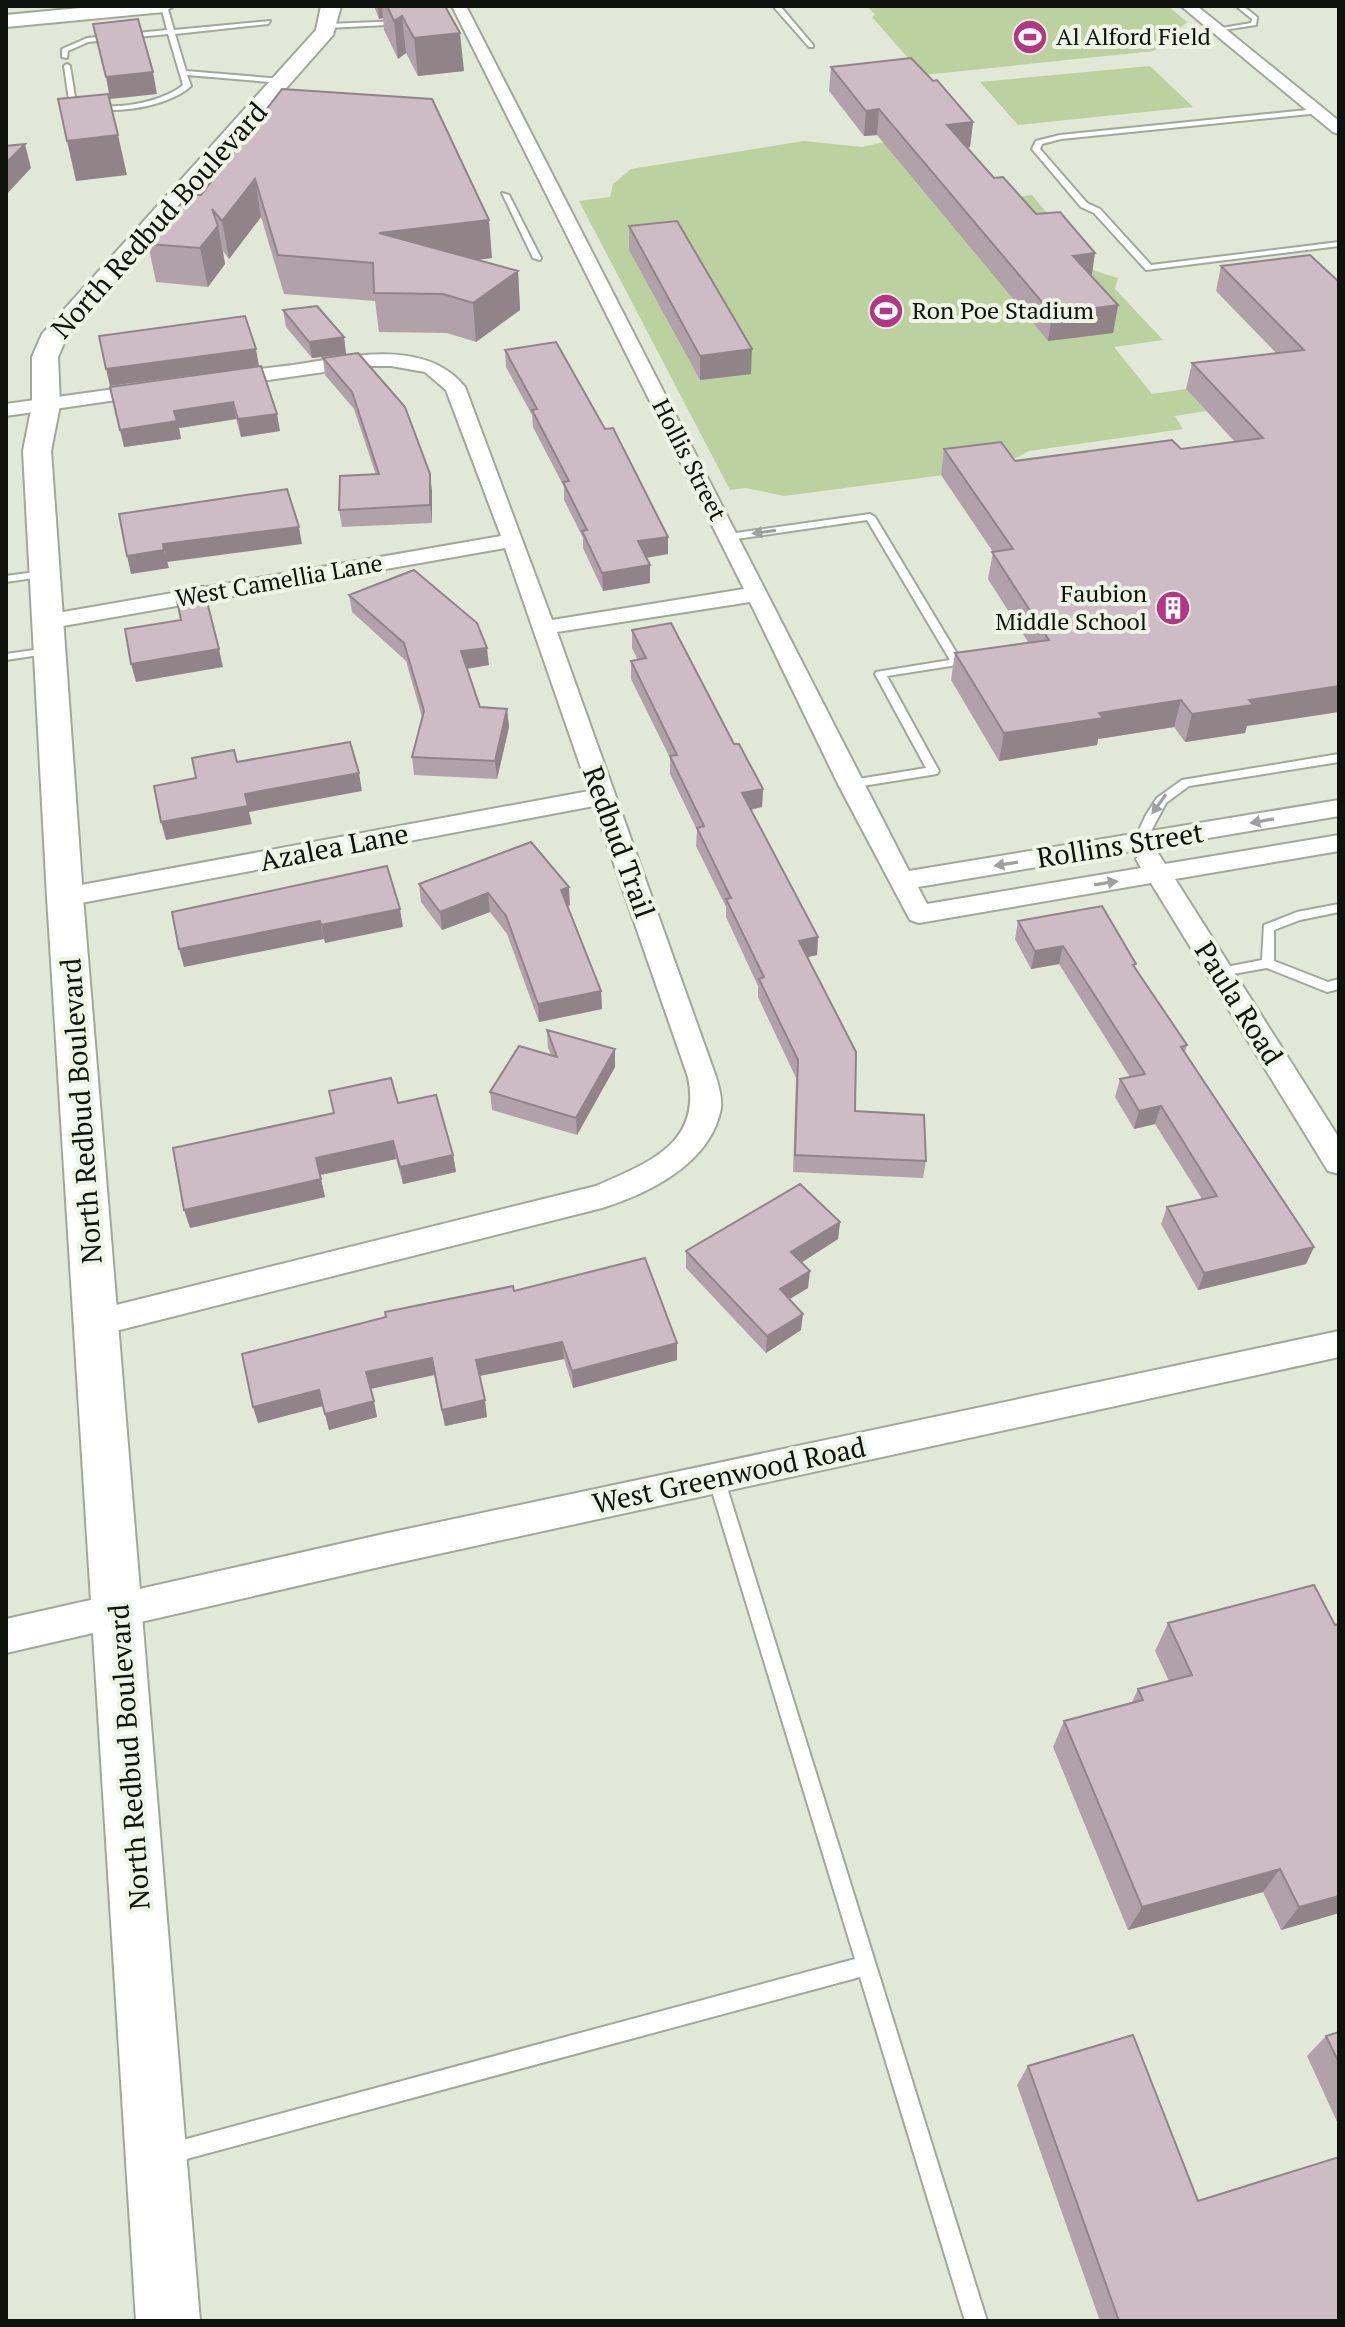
<svg xmlns="http://www.w3.org/2000/svg" width="1345" height="2327" viewBox="0 0 1345 2327" font-family="'PT Serif',serif">
<rect width="100%" height="100%" fill="#e1e8d8"/>
<path fill="#bbd1a0" d="M867,6H1168L1187,22L1154,51L923,75L872,17L875,15Z
M1150,66L1193,107L1018,125L980,82Z
M804,141L862,147L884,142L937,207L1032,195L1095,271L1118,278L1115,289L1163,340L1114,347L1152,394L1186,389L1206,411L1175,416L1183,429L1029,451L997,468L784,496L746,488L730,490L579,201L610,197L613,184L631,169Z"/>
<g fill="none" stroke-linecap="round" stroke-linejoin="round">
<g stroke="#a1a898" stroke-width="4">
<path id="lane" d="M161,6H167L174,30L270,21L268,24L175,34L186,71L282,79L286,81L282,83L187,75L191,86C166,109 97,119 69,100L64,66L67,64L70,66L75,97C100,115 161,104 183,85L168,34L88,42L68,51L67,58L62,57V49L87,38L167,30Z
M773,6H780L813,45V47H809Z
M1236,6H1243L1257,17L1256,25L1216,31V29L1251,23L1252,19Z
M403,21L405,24L328,28L325,26L328,24Z
M1317,109L1321,111L1320,113L1061,139L1042,144L1040,149L1087,203L1100,209L1151,265L1339,242V246L1146,270L1094,213L1081,207L1032,149L1036,141L1060,135Z
M502,193L509,195L541,258L540,260L533,258Z
M870,514L875,517L962,662L957,665L887,676L939,771L937,774L850,788L846,787V781L926,768L875,674L876,672L950,660L867,520L729,540L724,537L729,534Z
M43,571L48,574L47,576L6,582V576Z
M48,648L53,651L52,653L6,660V654Z
M1339,754V762L1189,786L1166,803L1143,846L1139,847L1133,843L1146,815L1157,798L1182,780Z
M1339,904V912L1300,920L1274,930V961L1328,982L1339,979V989L1327,992L1267,968L1221,976L1215,972L1221,968L1262,960L1264,925L1297,912Z
M716,1471L722,1473L724,1478L987,2321H965L860,1977L168,2164L161,2161L158,2154L161,2147L168,2144L855,1959L708,1478L710,1473Z"/>
</g>
<g stroke="#a1a898" stroke-width="4">
<path id="street" d="M452,6H466L909,871L1339,800V816L918,887L927,904L1141,868L1136,859L1140,853L1149,850L1158,853L1165,864L1339,835V851L1175,879L1339,1138V1174L1328,1171L1151,883L919,923L910,920L838,784L750,602L557,632L716,1077C719,1087 722,1098 721,1108C711,1163 650,1193 602,1208L96,1336L85,1332L80,1323L85,1314L96,1310L596,1186C648,1163 702,1144 688,1077L594,806L65,906L56,903L52,897L56,891L65,888L589,791L505,548L46,629L38,627L35,622L38,617L46,615L501,536L446,390L425,372L391,366H366L226,386L219,384L216,380L219,376C243,370 269,368 293,365C347,357 425,337 465,387L552,620L744,589Z
M1181,6H1197L1339,121V134L1333,132Z
M151,384L158,386L161,390L158,394L6,416V404Z
M1339,1331V1357L388,1565L6,1653V1619L388,1533Z"/>
</g>
<g stroke="#a1a898" stroke-width="4">
<path id="secondary" d="M101,6H174L164,12L6,27V15Z
M321,6H341L333,35L67,336L58,357L60,405L51,451L83,897L200,2321H136L47,897L23,451L32,405V357L42,334L316,30Z"/>
</g>
<use href="#lane" fill="#fff" fill-rule="evenodd"/>
<use href="#street" fill="#fff" fill-rule="evenodd"/>
<use href="#secondary" fill="#fff" fill-rule="evenodd"/>
</g>
<path fill="#b1a2a9" d="M374,6H445L464,71L418,76L406,53L398,59L384,30L383,18L379,19Z
M831,67L973,122L970,147L967,148L994,178L1118,305L1113,333L1048,341L877,135L864,136L829,91Z
M282,89L492,258L477,260L518,271L520,310L476,342L447,333L379,332L375,301L284,294L261,217L229,259L223,251L225,264L208,287L156,282L148,244L201,195Z
M629,226L751,374L700,380L629,250Z
M1221,266L1339,282L1245,733L1185,742L1174,727L1098,739L1097,745L999,761L951,680L955,653L1028,642L988,579L993,552L941,475L944,449L1015,461L1181,449L1235,442L1186,389L1192,363L1276,353L1216,291Z
M283,310L344,337L346,354L312,358L286,327Z
M505,350L605,429L668,537V554L646,558L650,565V583L603,591L583,548V538L564,500V487L533,427L532,415L506,367Z
M323,358L430,474L432,523L342,527L339,510L376,475L354,409L325,375Z
M261,366L280,431L241,437L236,419L179,428L181,439L124,447Z
M349,595L489,665L467,669L480,707L507,709L509,727L497,779L414,775L412,757L422,717L406,661L352,612Z
M632,630L734,744L763,789L762,807L751,810L818,937L817,955L808,957L855,1111L926,1161L923,1178L793,1172L796,1078L758,997V986L726,917V907L696,846L697,830L670,774V758L631,679V661L638,660L632,648Z
M419,884L570,905L568,906L601,991L602,1009L539,1022L507,934L490,912L442,930L421,902Z
M1018,921L1135,969L1187,1045L1185,1052L1314,1247L1306,1264L1198,1290L1161,1224L1167,1207L1202,1199L1155,1124L1134,1129L1115,1097L1120,1079L1130,1077L1059,964L1031,969L1015,939Z
M547,1030L615,1067L577,1135L492,1110L490,1092L551,1055L548,1048Z
M398,1103L453,1155L456,1172L403,1184L396,1159L320,1175L325,1197L190,1228Z
M840,1222L838,1239L801,1262L808,1288L789,1299L801,1330L766,1353L686,1268V1251Z
M514,1291L677,1360L573,1388L564,1359L480,1376L487,1417L445,1426L434,1375L370,1389L377,1417L329,1430L323,1406L258,1423Z
M1168,1623L1339,1624V1913L1281,1930L1263,1892L1128,1930L1053,1747L1064,1721L1132,1702L1138,1689L1169,1681L1155,1651Z
M1339,2032V2126L1307,2056L1326,2036Z
M1028,2066L1198,2201L1339,2321H1100L1017,2085Z"/>
<path fill="#908489" d="M378,6H382L383,18L379,19Z
M428,6L402,17L406,53L398,59L394,21L400,17Z
M460,33L464,71L418,76L414,38Z
M153,72L157,94L110,99L106,77Z
M879,109L877,135L864,136L866,111Z
M973,122L970,147L944,150L947,125Z
M118,135L127,175L76,181L67,141Z
M25,144L31,168L6,195V163Z
M255,179L261,217L229,259L222,221Z
M489,220L492,258L384,271L379,233Z
M218,226L225,264L208,287L200,248Z
M1095,253L1091,280L1073,256Z
M518,271L520,310L476,342L473,303Z
M1118,305L1113,333L1048,341L1052,314Z
M344,337L346,354L312,358L309,342Z
M256,349L259,366L110,386L106,369Z
M752,349L751,374L700,380V356Z
M233,402L236,419L179,428L181,439L124,447L120,430L174,411Z
M277,414L280,431L241,437L238,419Z
M430,474L432,491V523L430,505Z
M299,527L302,544L167,562L163,544Z
M668,537V554L638,559V541Z
M164,550L169,568L131,574L127,556Z
M650,565V583L603,591L602,573Z
M487,648L489,665L463,669L461,651Z
M219,649L223,667L136,682L131,664Z
M1339,686V712L1247,726L1245,733L1185,742L1192,714L1249,700Z
M1181,700L1174,727L1098,739L1097,745L999,761L1004,733L1099,713Z
M507,709L509,727L497,779L495,761Z
M359,773L362,791L249,812L252,824L166,840L161,822L245,794Z
M763,789L762,807L741,811L742,793Z
M569,887L570,905L562,908L561,890Z
M488,893L490,912L442,930L440,912Z
M400,909L403,927L325,943L321,925Z
M320,921L324,939L184,967L179,949Z
M818,937L817,955L798,959L799,941Z
M1063,946L1059,964L1031,969L1035,951Z
M601,991L602,1009L539,1022L538,1004Z
M615,1049V1067L577,1135L576,1118Z
M1161,1106L1155,1124L1134,1129L1139,1111Z
M393,1141L396,1159L320,1175L316,1158Z
M453,1155L456,1172L403,1184L400,1167Z
M321,1179L325,1197L190,1228L184,1210Z
M840,1222L838,1239L790,1270L791,1252Z
M1314,1247L1306,1264L1198,1290L1204,1273Z
M810,1271L808,1288L778,1306L780,1289Z
M803,1314L801,1330L766,1353L767,1336Z
M562,1342L564,1359L479,1376L476,1360Z
M677,1343V1360L573,1388L572,1371Z
M432,1358L434,1375L370,1389L366,1372Z
M319,1390L323,1406L258,1423L253,1407Z
M485,1400L487,1417L445,1426L442,1410Z
M374,1401L377,1417L329,1430L325,1414Z
M1280,1869L1263,1892L1128,1930L1142,1907Z
M1339,1896V1913L1281,1930L1299,1907Z"/>
<path fill="#cebcc4" stroke="#908489" stroke-width="2" d="M387,6H445L460,33L414,38L402,16L394,21Z
M138,19L153,72L106,77L93,24Z
M911,58L933,81L937,80L973,122L947,125L994,178L1003,177L1036,214L1060,212L1095,253L1073,256L1118,305L1052,314L879,109L866,111L831,67Z
M282,89L432,99L489,220L379,233L518,271L473,303L443,294L374,293L373,263L278,255L255,179L222,221L212,209L218,226L200,248L148,244L189,194L201,195Z
M108,94L118,135L67,141L58,99Z
M25,144L6,163V146Z
M677,221L752,349L700,356L629,226Z
M1310,255L1339,282V686L1249,700L1253,705L1192,714L1181,700L1099,713L1103,718L1004,733L955,653L1049,640L992,552L1013,549L944,449L1001,442L1015,461L1172,440L1181,449L1263,438L1192,363L1304,350L1221,266Z
M317,306L344,337L309,342L283,310Z
M245,316L256,349L106,369L99,336Z
M556,342L605,429L613,428L668,537L638,541L650,565L602,573L582,531L587,530L563,482L569,481L532,410L537,409L505,350Z
M358,353L405,407L430,474V505L339,510L340,476L379,474L352,392L323,358Z
M261,366L277,414L238,419L233,402L174,411L177,421L120,430L110,387Z
M287,489L299,527L163,544L164,550L127,556L119,514Z
M414,570L477,623L487,648L461,651L480,707L507,709L495,761L412,757L424,711L404,643L349,595Z
M203,586L219,649L131,664L125,629L181,620L175,591Z
M671,623L734,744H739L763,789L742,793L818,937L799,941L856,1052L855,1111L924,1115L926,1161L795,1155L798,1060L759,979L764,977L726,899L731,898L697,828L704,826L670,756L677,755L631,661L646,658L632,630Z
M350,742L359,773L245,794L248,806L161,822L154,786L196,778L192,758L234,750L237,762Z
M531,842L569,887L561,890L601,991L538,1004L506,916L488,893L440,912L419,884Z
M387,866L400,909L321,925L320,921L179,949L172,912Z
M1102,906L1136,964L1133,965L1187,1045L1181,1047L1314,1247L1204,1273L1167,1207L1217,1196L1161,1106L1139,1111L1120,1079L1145,1074L1063,946L1035,951L1018,921Z
M547,1030L615,1049L576,1118L490,1092L519,1046L557,1057Z
M391,1078L398,1103L436,1095L453,1155L400,1167L393,1141L316,1158L321,1179L184,1210L173,1148L334,1113L329,1091Z
M800,1184L840,1222L791,1252L810,1271L780,1289L803,1314L767,1336L686,1251Z
M645,1258L677,1343L572,1371L562,1342L476,1360L485,1400L442,1410L432,1358L366,1372L374,1401L325,1414L319,1390L253,1407L242,1354L386,1317L385,1312L513,1286L514,1291Z
M1314,1585L1335,1625L1339,1624V1896L1299,1907L1280,1869L1142,1907L1064,1721L1143,1700L1138,1689L1192,1675L1168,1623Z
M1339,2032V2063L1326,2036Z
M1133,2035L1198,2201L1339,2157V2321H1119L1028,2066Z"/>
<defs><path id="oneway-solid" d="M-6-.8H1V-3.2L6.5 0L1 3.2V.8H-6Z" transform="scale(2)"/></defs>
<g fill="#9fa09e">
<use href="#oneway-solid" transform="translate(764 532) rotate(172)"/>
<use href="#oneway-solid" transform="translate(1159 804) rotate(126)"/>
<use href="#oneway-solid" transform="translate(1262 821) rotate(170)"/>
<use href="#oneway-solid" transform="translate(1006 864) rotate(171)"/>
<use href="#oneway-solid" transform="translate(1106 883) rotate(-9)"/>
</g>
<defs>
<g id="stadium-disc" transform="scale(1.8)"><circle r="9.5" fill="#b43684" stroke="#eef5e5"/><path d="M0-5a6.5 5 0 1 0 0 10a6.5 5 0 1 0 0-10ZM-3.5-1.8h7v3.6h-7Z" fill="#fff"/></g>
<g id="building-disc" transform="scale(1.8)"><circle r="9.5" fill="#b43684" stroke="#eef5e5"/><path d="M-4-6H4V6H1V3H-1V6H-4ZM-2.5-4.3h1.7v1.8h-1.7ZM.8-4.3h1.7v1.8H.8ZM-2.5-1h1.7V.8h-1.7ZM.8-1h1.7V.8H.8Z" fill="#fff"/></g>
</defs>
<g fill-rule="evenodd">
<use href="#stadium-disc" x="1030" y="37"/>
<use href="#stadium-disc" x="886" y="311"/>
<use href="#building-disc" x="1173" y="608"/>
</g>
<g text-anchor="middle" stroke-width="8" stroke-linejoin="round" paint-order="stroke">
<g font-size="24" fill="#10120d" stroke="#eef5e5" text-anchor="start">
<text x="1056" y="45">Al Alford Field</text>
<text x="912" y="319">Ron Poe Stadium</text>
<text x="1147" y="602" text-anchor="end">Faubion<tspan x="1147" dy="28">Middle School</tspan></text>
</g>
<g font-size="24" fill="#10120d" stroke="#eef5e5">
<text transform="translate(689 460) rotate(63)" y="8">Hollis Street</text>
<text transform="translate(279 581) rotate(-10)" y="8">West Camellia Lane</text>
</g>
<g font-size="28" fill="#10120d" stroke="#eef5e5">
<text transform="translate(159 220) rotate(-48)" y="10">North Redbud Boulevard</text>
<text transform="translate(619 842) rotate(70)" y="10">Redbud Trail</text>
<text transform="translate(1120 845) rotate(-9)" y="10">Rollins Street</text>
<text transform="translate(334 847) rotate(-11)" y="10">Azalea Lane</text>
<text transform="translate(1239 1003) rotate(58)" y="10">Paula Road</text>
<text transform="translate(81 1111) rotate(-94)" y="10">North Redbud Boulevard</text>
<text transform="translate(729 1475) rotate(-12)" y="10">West Greenwood Road</text>
<text transform="translate(129 1757) rotate(-94)" y="10">North Redbud Boulevard</text>
</g>
</g>
<rect width="1345" height="2327" fill="none" stroke="#10120d" stroke-width="16"/>
</svg>
